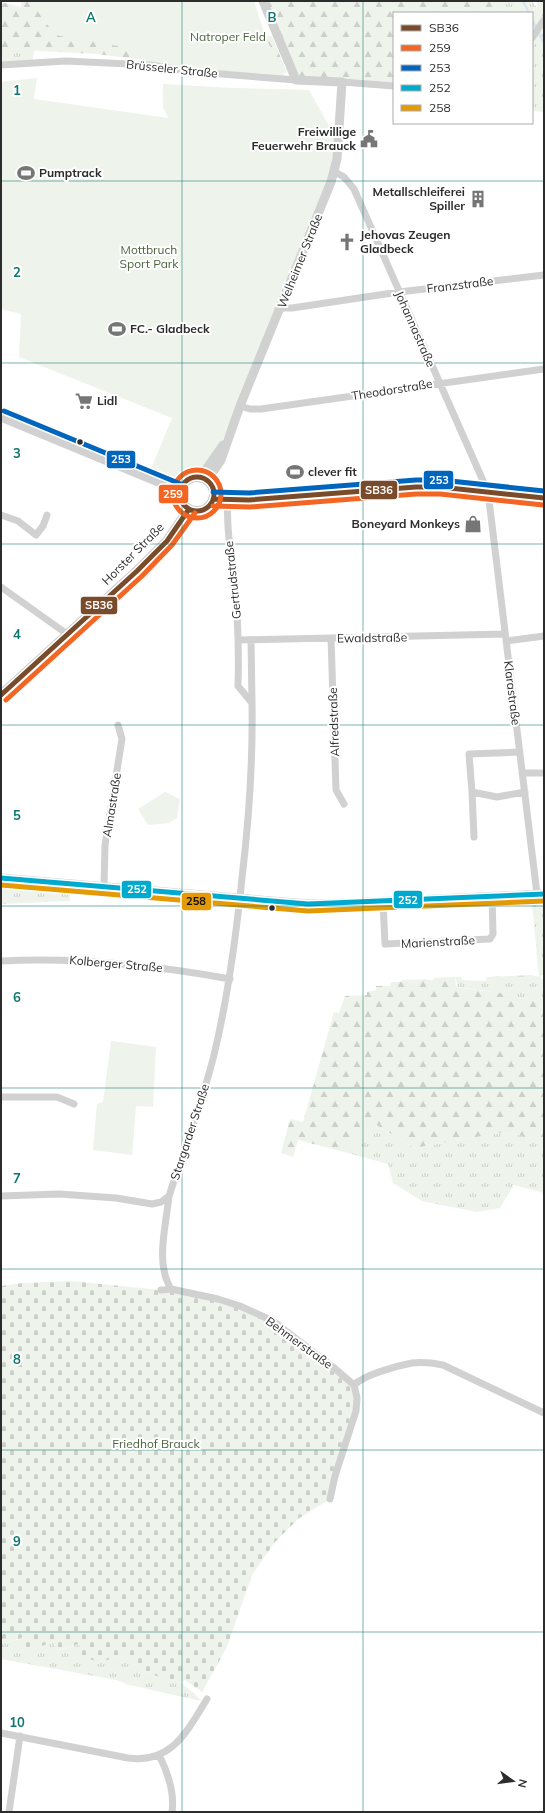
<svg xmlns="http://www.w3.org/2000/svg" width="545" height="1813" viewBox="0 0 545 1813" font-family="Mulish,sans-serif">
<defs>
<pattern id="grass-tufts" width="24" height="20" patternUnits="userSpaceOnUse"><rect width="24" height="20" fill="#eef3eb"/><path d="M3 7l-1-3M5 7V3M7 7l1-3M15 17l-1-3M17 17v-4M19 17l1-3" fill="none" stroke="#ccd0ca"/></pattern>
<pattern id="forest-firs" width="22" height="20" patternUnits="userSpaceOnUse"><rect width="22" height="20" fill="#eef3eb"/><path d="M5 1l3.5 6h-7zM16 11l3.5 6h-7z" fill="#ccd0ca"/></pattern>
<pattern id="cemetery-stones" width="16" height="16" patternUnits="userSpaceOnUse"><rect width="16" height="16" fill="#eef3eb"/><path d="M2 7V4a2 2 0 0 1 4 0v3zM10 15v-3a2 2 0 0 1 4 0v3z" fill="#ccd0ca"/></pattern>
</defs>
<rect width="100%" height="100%" fill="#fff"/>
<path fill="url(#grass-tufts)" d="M502,1H532L537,8V1H544V112L532,111V13H510Z
M1,49L34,50L33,60L1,62Z
M1,886L70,892V901L1,904Z
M532,903L544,904V973L540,977L544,981V997L535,1001L500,993L458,987L455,977H461L462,980L486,981L487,977L531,975L539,977Z
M375,1124L414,1148L499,1133L519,1135L544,1144V1193L514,1185L500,1208L477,1212L422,1201L393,1183L388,1164L344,1152Z
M5,1638L7,1642L23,1638L28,1651L53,1642L58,1650L79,1644L100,1662L122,1656L149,1674L180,1682L195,1694L201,1701L130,1685L116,1680L1,1659V1640Z"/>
<path fill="url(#forest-firs)" d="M22,1H183L261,36H272L287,73H240L97,54L1,49V2L21,7Z
M264,1H502L510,13H394V83L296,78Z
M455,977L456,986L461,988L500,993L535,1001L544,997V1144L519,1135L499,1133L414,1148L375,1124L344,1152L298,1140L293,1157L281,1153L290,1119L303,1122L334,1012L339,1013L345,996L367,995V992L376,990V986H390L391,982H402V980L426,979L427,980H433L434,978Z"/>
<path fill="url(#cemetery-stones)" d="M71,1281L161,1290L171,1289L258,1313L347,1379L357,1398L330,1499L298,1519L275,1542L252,1575L227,1647L202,1692L185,1680L180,1682L149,1674L122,1656L100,1662L82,1657L79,1644L57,1650L53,1642L28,1651L22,1638L7,1642L5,1638L1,1640V1286L23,1283Z"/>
<path fill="#eef3eb" d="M43,1H254L266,38L286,79L146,66L139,56L129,48L55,35L35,8Z
M37,78L34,99L168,118L163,107V84L233,88L309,90L337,140L333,172L227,432L200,475H190L180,483L174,478L151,469L172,418L19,357L21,314L1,309V82Z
M165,792L180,799L177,818L169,823L148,825L138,809Z
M111,1041L156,1047L153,1107L136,1106L132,1156V1155L93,1150L97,1104L103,1102Z"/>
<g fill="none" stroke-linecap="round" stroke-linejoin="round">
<path stroke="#d9e4ee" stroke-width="2.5" d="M523,1L529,13
M532,19L544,43"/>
<path stroke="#d1d1d1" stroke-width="7" d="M532,38L544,20
M1,65L66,61L150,65L196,72L296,80
M342,82L394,86
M335,172L344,177L354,189L488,492L537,894
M280,308H292L399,292L544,275
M240,406L250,409H261L544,369
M1,515L18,521L36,535L43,526L47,515
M1,587L67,634
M331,638L336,790L344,804
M239,640L505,634
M251,640L252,703
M506,641L544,636
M520,752L469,754L472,792L497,797L525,792
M522,773H544
M472,792L474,837
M104,886L105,845L122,739L118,725
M383,902L385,944L490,939L493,934L492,896
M1,961C79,957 153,965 230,979
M1,1097H57L74,1104
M1,1196L59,1194L116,1198L152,1204L161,1202L169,1196C184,1150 202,1103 214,1055C228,997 236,937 242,878C249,819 253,762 252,703L238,686C239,650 238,615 234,579C231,552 226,527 228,500
M169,1196C166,1226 155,1263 171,1289
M161,1290L171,1289L218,1299L240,1306L273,1321L333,1367L354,1385L357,1398L356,1411L335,1476L330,1499
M354,1385C364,1375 396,1366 412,1363C422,1362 433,1363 443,1365L544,1413
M1,1733L128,1758C172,1764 187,1731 207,1699
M159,1755C168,1773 175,1792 172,1812
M9,1812L20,1736"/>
<path stroke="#d1d1d1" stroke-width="9" d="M1,417L180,491
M200,478L223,445
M207,481L221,460L240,406L331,182L337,159L342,82L296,80L263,1
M1,878L308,904L350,903L544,894"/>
<path stroke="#cacaca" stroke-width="10" d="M180 494a17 17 0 1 1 34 0a17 17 0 1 1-34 0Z
M213,499L249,500L416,487H440L544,498
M1,695L137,571L167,541L189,509"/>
<g stroke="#fff" stroke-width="8">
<path id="bus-1" d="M180 494a17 17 0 1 1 34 0a17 17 0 1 1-34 0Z
M213,499L249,500L416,487H440L544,498
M1,695L137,571L167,541L189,509"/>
</g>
<g stroke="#fff" stroke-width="8">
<path id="bus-2" d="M173 494a24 24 0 1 1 48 0a24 24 0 1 1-48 0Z
M213,506L250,507L416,494H440L543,505
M6,700L142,576L172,545L195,513"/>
</g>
<g stroke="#fff" stroke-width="8">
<path id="bus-3" d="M4,411L183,485
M213,492L249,493L416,480H441L544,491"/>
</g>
<g stroke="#fff" stroke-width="8">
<path id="bus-4" d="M1,878L308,904L544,894"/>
</g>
<g stroke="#fff" stroke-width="8">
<path id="bus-5" d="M1,885L308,911L544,901"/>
</g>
<use href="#bus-1" stroke="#7a4b2a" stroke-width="5"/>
<use href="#bus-2" stroke="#f26522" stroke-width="5"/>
<use href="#bus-3" stroke="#0065bd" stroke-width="5"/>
<use href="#bus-4" stroke="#00a9ce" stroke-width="5"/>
<use href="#bus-5" stroke="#e39a04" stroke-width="5"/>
</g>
<path fill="none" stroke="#0f766e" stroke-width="1" stroke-opacity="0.55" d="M182,1V1812M363,1V1812M1,181H544M1,363H544M1,544H544M1,725H544M1,906H544M1,1088H544M1,1269H544M1,1450H544M1,1632H544"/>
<defs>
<g id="civic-bare" transform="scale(1.38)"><path d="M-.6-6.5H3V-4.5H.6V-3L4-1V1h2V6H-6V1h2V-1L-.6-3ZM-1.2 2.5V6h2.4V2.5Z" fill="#767676" stroke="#fff" stroke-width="2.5" paint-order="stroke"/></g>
<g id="stadium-bare" transform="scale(1.38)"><path d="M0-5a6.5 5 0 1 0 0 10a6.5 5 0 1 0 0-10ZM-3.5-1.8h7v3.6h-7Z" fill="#767676" stroke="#fff" stroke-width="2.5" paint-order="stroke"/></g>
<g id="building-bare" transform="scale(1.38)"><path d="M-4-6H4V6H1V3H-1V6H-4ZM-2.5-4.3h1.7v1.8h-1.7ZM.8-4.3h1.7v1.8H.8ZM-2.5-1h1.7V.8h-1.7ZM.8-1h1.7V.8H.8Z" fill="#767676" stroke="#fff" stroke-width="2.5" paint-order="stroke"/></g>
<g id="church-bare" transform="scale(1.38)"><path d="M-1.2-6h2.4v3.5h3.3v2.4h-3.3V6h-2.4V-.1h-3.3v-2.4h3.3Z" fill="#767676" stroke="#fff" stroke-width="2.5" paint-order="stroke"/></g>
<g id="supermarket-bare" transform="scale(1.38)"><path d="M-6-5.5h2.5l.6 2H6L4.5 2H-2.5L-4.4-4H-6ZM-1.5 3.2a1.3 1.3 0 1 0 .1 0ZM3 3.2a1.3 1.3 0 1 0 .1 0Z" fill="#767676" stroke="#fff" stroke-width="2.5" paint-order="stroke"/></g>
<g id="shop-bare" transform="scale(1.38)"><path d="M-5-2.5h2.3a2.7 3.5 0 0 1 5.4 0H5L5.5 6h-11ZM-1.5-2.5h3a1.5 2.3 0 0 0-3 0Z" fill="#767676" stroke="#fff" stroke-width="2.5" paint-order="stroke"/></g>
</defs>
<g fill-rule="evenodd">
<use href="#civic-bare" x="369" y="139"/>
<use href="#stadium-bare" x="26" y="173"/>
<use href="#building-bare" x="478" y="199"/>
<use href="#church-bare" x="347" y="242"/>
<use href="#stadium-bare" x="117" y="329"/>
<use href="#supermarket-bare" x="84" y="401"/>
<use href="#stadium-bare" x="295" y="472"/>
<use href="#shop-bare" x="473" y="524"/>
</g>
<g fill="#2c2c2c" stroke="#fff" stroke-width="1.5">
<circle cx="80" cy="442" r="3.5"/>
<circle cx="272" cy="908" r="3.5"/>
</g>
<g text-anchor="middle" stroke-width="4" stroke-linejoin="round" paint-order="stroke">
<g font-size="12" fill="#4c633f" stroke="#fff">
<text x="228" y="41">Natroper Feld</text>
<text x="149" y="254">Mottbruch<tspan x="149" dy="14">Sport Park</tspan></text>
<text x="156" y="1448">Friedhof Brauck</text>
</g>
<g font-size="12" fill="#2c2c2c" stroke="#fff">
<text transform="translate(172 69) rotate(6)" y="4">Brüsseler Straße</text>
<text transform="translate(300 261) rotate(-68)" y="4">Welheimer Straße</text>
<text transform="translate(460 285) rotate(-7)" y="4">Franzstraße</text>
<text transform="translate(415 329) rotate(66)" y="4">Johannastraße</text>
<text transform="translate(392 390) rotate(-9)" y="4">Theodorstraße</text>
<text transform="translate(133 554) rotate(-45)" y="4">Horster Straße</text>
<text transform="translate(233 580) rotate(-96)" y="4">Gertrudstraße</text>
<text transform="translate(372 638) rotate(-1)" y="4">Ewaldstraße</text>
<text transform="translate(512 693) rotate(83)" y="4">Klarastraße</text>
<text transform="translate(334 722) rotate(-92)" y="4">Alfredstraße</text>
<text transform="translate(112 805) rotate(-81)" y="4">Almastraße</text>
<text transform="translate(438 942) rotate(-3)" y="4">Marienstraße</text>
<text transform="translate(116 964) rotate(5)" y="4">Kolberger Straße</text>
<text transform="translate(190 1132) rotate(-72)" y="4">Stargarder Straße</text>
<text transform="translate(299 1343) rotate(36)" y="4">Behmerstraße</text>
</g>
<g font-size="12" font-weight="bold" fill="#2c2c2c" stroke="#fff" text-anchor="start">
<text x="356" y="136" text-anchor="end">Freiwillige<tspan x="356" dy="14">Feuerwehr Brauck</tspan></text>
<text x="39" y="177">Pumptrack</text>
<text x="465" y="196" text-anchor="end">Metallschleiferei<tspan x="465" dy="14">Spiller</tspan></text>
<text x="360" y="239">Jehovas Zeugen<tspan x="360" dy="14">Gladbeck</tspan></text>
<text x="130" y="333">FC.- Gladbeck</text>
<text x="97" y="405">Lidl</text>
<text x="308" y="476">clever fit</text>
<text x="460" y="528" text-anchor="end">Boneyard Monkeys</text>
</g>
</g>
<g font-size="13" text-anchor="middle" font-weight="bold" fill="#0f766e" stroke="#fff" stroke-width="4" stroke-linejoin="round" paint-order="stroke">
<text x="91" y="22">A</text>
<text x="272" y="22">B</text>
<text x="17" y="95">1</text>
<text x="17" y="277">2</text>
<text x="17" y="458">3</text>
<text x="17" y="639">4</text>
<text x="17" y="820">5</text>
<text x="17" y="1002">6</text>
<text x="17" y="1183">7</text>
<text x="17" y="1364">8</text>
<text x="17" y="1546">9</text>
<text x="17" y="1727">10</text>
</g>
<g stroke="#fff" stroke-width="1.5">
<rect x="106" y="450" width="30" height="19" rx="4" fill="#0065bd"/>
<rect x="423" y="470" width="31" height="20" rx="4" fill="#0065bd"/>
<rect x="360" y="480" width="38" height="20" rx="4" fill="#7a4b2a"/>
<rect x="158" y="484" width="31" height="20" rx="4" fill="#f26522"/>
<rect x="80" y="596" width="38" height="19" rx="4" fill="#7a4b2a"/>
<rect x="121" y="880" width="31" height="19" rx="4" fill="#00a9ce"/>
<rect x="393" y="890" width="30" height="19" rx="4" fill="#00a9ce"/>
<rect x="181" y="892" width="31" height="19" rx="4" fill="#e39a04"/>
</g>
<g font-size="11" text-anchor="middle" font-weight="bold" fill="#fff">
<text x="121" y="463">253</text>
<text x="439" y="484">253</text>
<text x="379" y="494">SB36</text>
<text x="173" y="498">259</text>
<text x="99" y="609">SB36</text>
<text x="137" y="893">252</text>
<text x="408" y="904">252</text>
</g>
<g font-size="11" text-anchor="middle" font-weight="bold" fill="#111">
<text x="196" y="905">258</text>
</g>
<rect width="545" height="1813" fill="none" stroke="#2c2c2c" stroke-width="4"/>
<rect x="393" y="12" width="140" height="112" fill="#ffffff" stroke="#ababab"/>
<rect x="401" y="25" width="20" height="6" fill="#7a4b2a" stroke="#ababab"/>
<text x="429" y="32" font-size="12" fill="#2c2c2c">SB36</text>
<rect x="401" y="45" width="20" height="6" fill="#f26522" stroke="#ababab"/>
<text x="429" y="52" font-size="12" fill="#2c2c2c">259</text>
<rect x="401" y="65" width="20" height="6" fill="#0065bd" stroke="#ababab"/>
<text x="429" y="72" font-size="12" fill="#2c2c2c">253</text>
<rect x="401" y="85" width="20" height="6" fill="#00a9ce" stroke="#ababab"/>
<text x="429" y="92" font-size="12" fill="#2c2c2c">252</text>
<rect x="401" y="105" width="20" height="6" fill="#e39a04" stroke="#ababab"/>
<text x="429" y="112" font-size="12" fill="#2c2c2c">258</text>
<g transform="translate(513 1781) rotate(104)" stroke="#ffffff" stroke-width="3" paint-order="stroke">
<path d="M0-3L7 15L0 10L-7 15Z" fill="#2c2c2c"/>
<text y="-6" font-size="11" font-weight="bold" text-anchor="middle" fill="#2c2c2c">N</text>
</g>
</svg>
